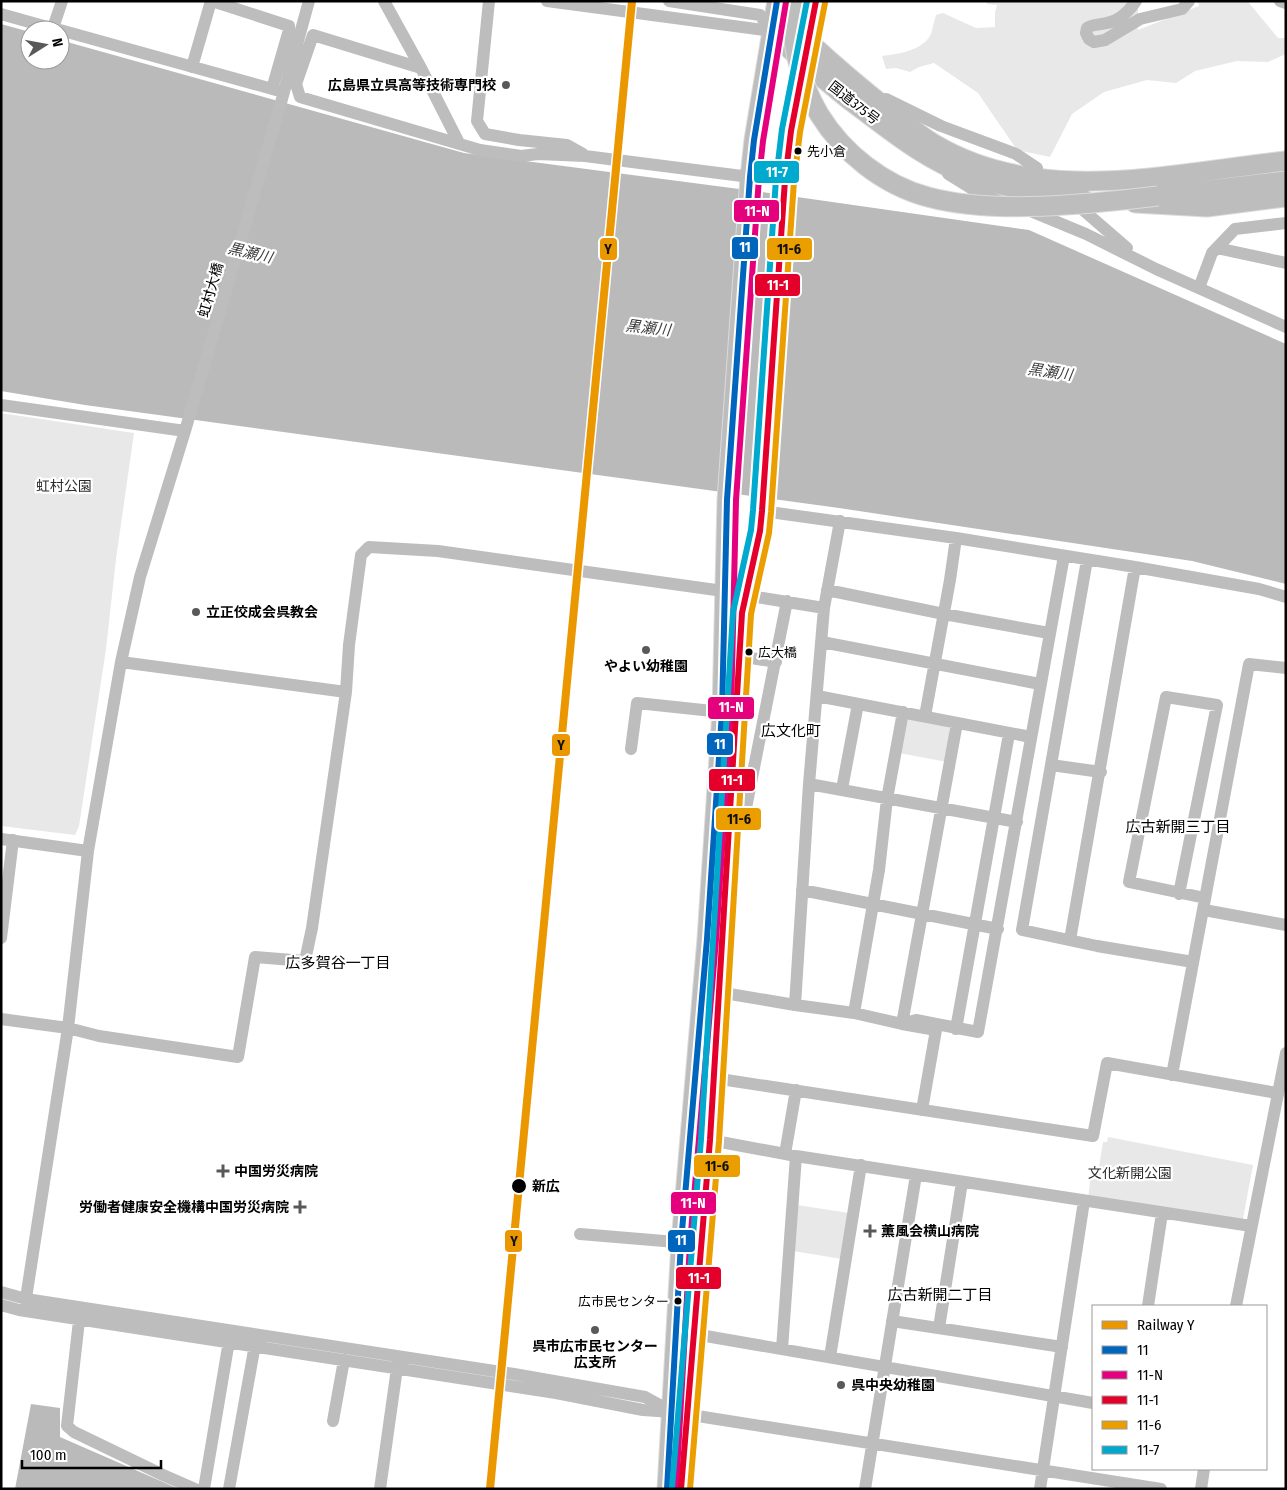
<svg xmlns="http://www.w3.org/2000/svg" width="1287" height="1490" font-family="'Fira Sans Condensed','Noto Sans JP',sans-serif">
  <style>
    .green { fill: #e8e8e8 }
    .water { fill: #bababa }
    .lines { fill: none; stroke-linecap: round; stroke-linejoin: round }
    .highway-casing { stroke: #dbdbdb; stroke-width: 21 }
    .minor { stroke: #bdbdbd; stroke-width: 12 }
    .highway { stroke: #bdbdbd; stroke-width: 19 }
    .highway-bridge-casing { stroke: #dbdbdb; stroke-width: 21; stroke-linecap: butt }
    .highway-bridge { stroke: #bdbdbd; stroke-width: 19 }
    .bus-1-casing { stroke: #fff; stroke-width: 10 }
    .bus-2-casing { stroke: #fff; stroke-width: 10 }
    .bus-3-casing { stroke: #fff; stroke-width: 10 }
    .bus-4-casing { stroke: #fff; stroke-width: 10 }
    .bus-5-casing { stroke: #fff; stroke-width: 10 }
    .bus-1 { stroke: #0065bd; stroke-width: 6 }
    .bus-2 { stroke: #e5007d; stroke-width: 6 }
    .bus-3 { stroke: #e4002b; stroke-width: 6 }
    .bus-4 { stroke: #eb9e00; stroke-width: 6 }
    .bus-5 { stroke: #00a9ce; stroke-width: 6 }
    .rail-1-casing { stroke: #fff; stroke-width: 11 }
    .rail-1 { stroke: #eb9800; stroke-width: 8 }
    .poi-dot { fill: #595959; stroke: #fff; stroke-width: 2 }
    .bus-dot { fill: #000; stroke: #fff; stroke-width: 2 }
    .labels { text-anchor: middle; dominant-baseline: central; stroke-width: 4.5; stroke-linejoin: round; paint-order: stroke }
    .bus-label { font-size: 13px; fill: #000; stroke: #fff; text-anchor: start }
    .poi-label { font-size: 14px; font-weight: bold; fill: #000; stroke: #fff; text-anchor: start }
    .street-label { font-size: 14px; fill: #000; stroke: #fff }
    .park-label { font-size: 14px; fill: #2c2c2c; stroke: #fff }
    .stop-label { font-size: 14px; font-weight: bold; fill: #000; stroke: #fff; text-anchor: start }
    .water-label { font-size: 15px; font-style: italic; fill: #3d3d3d; stroke: #fff }
    .neighbourhood-label { font-size: 15px; fill: #000; stroke: #fff }
    .line-badge { stroke: #fff; stroke-width: 2 }
    .badge-label { font-size: 14px; text-anchor: middle; font-weight: bold; fill: #fff }
    .pale-badge-label { font-size: 14px; text-anchor: middle; font-weight: bold; fill: #111 }
  </style>
  <rect width="100%" height="100%" fill="#fff"/>
  <!-- green -->
  <path class="green" d="M986,1h152v29l61,-24 -1,-5h51v2l29,35h8v16l-18,8 -31,-1 -42,10 -19,12 -29,-3 -43,12 -32,22 -22,43 -33,-7 -39,-57 -44,-30 -15,4 -9,5 -14,-4 -10,1 -4,-13c15,-2 41,-5 49,-22 2,-6 3,-13 5,-19l7,-2 33,15 19,-1v-14l2,-8 -10,-1z
    M1,413l133,20 -18,126 -10,90 -27,177 -4,9 -74,-9z
    M908,717l42,8 -3,37 -48,-9z
    M1108,1137l145,28 -10,54 -155,-21 4,-32 7,1 4,-25h4z
    M797,1205l52,8 -7,46 -49,-8z"/>
  <!-- water -->
  <path class="water" d="M1,24l29,8v28h30v-20l404,113 305,40 260,37 257,114v240l-94,-23 -353,-53 -754,-103 -84,-14z
    M31,1404l29,4v29l119,52h-164z"/>
  <g class="lines">
    <!-- highway casing -->
    <g class="highway-casing">
      <path id="highway" d="M771,31c33,33 68,62 105,89 29,22 57,42 91,55 38,13 77,19 116,24
        M799,39l10,3c26,24 53,47 81,69 15,12 29,24 46,34 106,62 235,28 350,16
        M1158,196l128,-15
        M1135,203l72,4 79,-10
        M667,1489l14,-246 26,-304 15,-227 5,-212 23,-323 4,-37 23,-139
        M681,1489l29,-349 32,-527 18,-82 2,-20 23,-331 6,-49 25,-130"/>
    </g>
    <!-- minor -->
    <path class="minor" d="M212,1l77,25v4l-17,59
      M384,1l37,67 38,75
      M489,1l-12,120 8,13 34,6 48,5 16,9
      M547,1l224,30
      M669,1l91,14 11,16
      M1136,1c-7,10 -17,20 -29,22 -8,2 -14,1 -20,5l-1,5 3,6 5,3 11,-2 35,-21 42,-10 7,-8
      M1280,1l6,2
      M1,14l57,16
      M53,28l9,-27
      M60,30l216,60
      M192,67l19,-66
      M421,68l-108,-33 -17,49 4,13 180,53 41,6 17,-2 47,2 165,21
      M886,99l55,27 75,28 21,14
      M948,174l29,18 24,10
      M1082,209l45,39
      M1028,210l58,24 70,35 130,58
      M1217,248l69,15
      M1199,288l13,-35 23,-24 51,-6
      M1,405l184,26 -45,146 -19,85 -33,189 -20,177 -44,283
      M185,431l97,-332 27,-98
      M762,511l194,27 179,29 124,22 27,8
      M1087,560l-65,370 75,16 96,16
      M827,590l117,24 105,19
      M822,642l218,42
      M739,656l37,6
      M121,662l225,30
      M817,696l214,41
      M925,716l25,-136 6,-42
      M631,749l6,-46 85,9
      M1051,765l50,7
      M809,784l208,38
      M842,789l16,-85
      M729,828l11,-4 5,-11 42,-212
      M1,839l87,12
      M802,890l196,39
      M1179,894l38,-189 -51,-8 -37,185 76,16
      M1204,910l82,15
      M1,938l12,-98
      M1070,940l65,-373
      M718,992l77,13 59,8 48,11 34,6 -14,80
      M795,1005l14,-221 15,-176 16,-87
      M854,1013l25,-143 8,-71 16,-87
      M1,1019l67,9 31,8 139,21 17,-100 50,4 7,-33 34,-236 3,-47 12,-90 8,-8 69,4 278,39 9,4 19,1 80,13
      M902,1024l14,-4 62,12 86,-476
      M902,1024l55,-301
      M956,1029l53,-295
      M1172,1075l77,-411 37,4
      M707,1077l386,59 14,-73 170,30
      M710,1140l86,16 455,70
      M785,1154l11,-64
      M580,1234l120,10
      M1,1292l25,7 488,75 131,23 22,12
      M1,1305l18,5 537,83 87,17 29,2 489,77
      M1148,1306l14,-93
      M1236,1306l50,-253
      M80,1312l-13,114 7,6 89,43 32,14
      M892,1321l170,26
      M939,1328l23,-146
      M694,1334l399,69
      M782,1349l14,-193
      M830,1357l31,-192
      M333,1421l11,-61
      M204,1489l26,-154
      M229,1489l27,-150
      M380,1489l18,-128
      M865,1489l51,-314
      M1040,1489l44,-288
      M1201,1489l3,-20"/>
    <!-- highway -->
    <use href="#highway" class="highway"/>
    <!-- highway-bridge casing -->
    <g class="highway-bridge-casing">
      <path id="highway-bridge" d="M793,1c-3,40 6,78 26,113 24,39 64,71 109,83 66,18 162,7 230,-1"/>
    </g>
    <!-- highway-bridge -->
    <use href="#highway-bridge" class="highway-bridge"/>
    <!-- bus-1 casing -->
    <g class="bus-1-casing">
      <path id="bus-1" d="M667,1489l14,-246 26,-304 15,-227 5,-212 23,-323 4,-37 23,-139"/>
    </g>
    <!-- bus-2 casing -->
    <g class="bus-2-casing">
      <path id="bus-2" d="M676,1489l14,-245 26,-304 15,-227 5,-213 23,-322 4,-37 23,-139"/>
    </g>
    <!-- bus-3 casing -->
    <g class="bus-3-casing">
      <path id="bus-3" d="M681,1489l29,-349 32,-527 18,-82 2,-20 23,-331 6,-49 25,-130"/>
    </g>
    <!-- bus-4 casing -->
    <g class="bus-4-casing">
      <path id="bus-4" d="M690,1489l29,-348 32,-527 18,-81 2,-21 23,-331 6,-49 25,-129"/>
    </g>
    <!-- bus-5 casing -->
    <g class="bus-5-casing">
      <path id="bus-5" d="M672,1488l29,-349 32,-527 18,-82 2,-20 23,-331 6,-50 25,-128"/>
    </g>
    <!-- bus-1 -->
    <use href="#bus-1" class="bus-1"/>
    <!-- bus-2 -->
    <use href="#bus-2" class="bus-2"/>
    <!-- bus-3 -->
    <use href="#bus-3" class="bus-3"/>
    <!-- bus-4 -->
    <use href="#bus-4" class="bus-4"/>
    <!-- bus-5 -->
    <use href="#bus-5" class="bus-5"/>
    <!-- rail-1 casing -->
    <g class="rail-1-casing">
      <path id="rail-1" d="M490,1489l142,-1488"/>
    </g>
    <!-- rail-1 -->
    <use href="#rail-1" class="rail-1"/>
  </g>
  <!-- markers -->
  <g class="poi-dot">
    <circle cx="506" cy="85" r="5"/>
    <circle cx="196" cy="612" r="5"/>
    <circle cx="646" cy="650" r="5"/>
    <path d="M220.5 1163.5h5v5h5v5h-5v5h-5v-5h-5v-5h5z"/>
    <path d="M297.5 1199.5h5v5h5v5h-5v5h-5v-5h-5v-5h5z"/>
    <path d="M867.5 1223.5h5v5h5v5h-5v5h-5v-5h-5v-5h5z"/>
    <circle cx="595" cy="1330" r="5"/>
    <circle cx="841" cy="1385" r="5"/>
  </g>
  <g class="bus-dot">
    <circle cx="798" cy="151" r="4.5"/>
    <circle cx="749" cy="652" r="4.5"/>
    <circle cx="519" cy="1186" r="8"/>
    <circle cx="678" cy="1301" r="4.5"/>
  </g>
  <g class="labels">
    <!-- bus labels -->
    <g class="bus-label">
      <text x="807" y="151">先小倉</text>
      <text x="758" y="652">広大橋</text>
      <text x="669" y="1301" text-anchor="end">広市民センター</text>
    </g>
    <!-- poi labels -->
    <g class="poi-label">
      <text x="496" y="85" text-anchor="end">広島県立呉高等技術専門校</text>
      <text x="206" y="612">立正佼成会呉教会</text>
      <text x="646" y="666" text-anchor="middle">やよい幼稚園</text>
      <text x="234" y="1171">中国労災病院</text>
      <text x="289" y="1207" text-anchor="end">労働者健康安全機構中国労災病院</text>
      <text x="881" y="1231">薫風会横山病院</text>
      <text x="595" y="1346" text-anchor="middle">呉市広市民センター<tspan x="595" dy="16">広支所</tspan></text>
      <text x="851" y="1385">呉中央幼稚園</text>
    </g>
    <!-- street labels -->
    <g class="street-label">
      <text transform="translate(854 103) rotate(38)">国道375号</text>
      <text transform="translate(211 290) rotate(-74)">虹村大橋</text>
    </g>
    <!-- park labels -->
    <g class="park-label">
      <text x="64" y="486">虹村公園</text>
      <text x="1130" y="1173">文化新開公園</text>
    </g>
    <!-- stop labels -->
    <g class="stop-label">
      <text x="532" y="1186">新広</text>
    </g>
    <!-- water labels -->
    <g class="water-label">
      <text transform="translate(250 253) rotate(13)">黒瀬川</text>
      <text transform="translate(648 328) rotate(6)">黒瀬川</text>
      <text transform="translate(1050 372) rotate(8)">黒瀬川</text>
    </g>
    <!-- neighbourhood labels -->
    <g class="neighbourhood-label">
      <text x="791" y="731">広文化町</text>
      <text x="1178" y="827">広古新開三丁目</text>
      <text x="338" y="963">広多賀谷一丁目</text>
      <text x="940" y="1295">広古新開二丁目</text>
    </g>
  </g>
  <g class="line-badge">
    <rect x="753" y="160" width="47" height="24" rx="5" fill="#00a9ce"/>
    <rect x="733" y="199" width="47" height="24" rx="5" fill="#e5007d"/>
    <rect x="731" y="236" width="28" height="24" rx="5" fill="#0065bd"/>
    <rect x="599" y="237" width="19" height="24" rx="5" fill="#eb9800"/>
    <rect x="766" y="237" width="47" height="24" rx="5" fill="#eb9e00"/>
    <rect x="754" y="273" width="47" height="24" rx="5" fill="#e4002b"/>
    <rect x="707" y="696" width="48" height="24" rx="5" fill="#e5007d"/>
    <rect x="706" y="732" width="28" height="24" rx="5" fill="#0065bd"/>
    <rect x="551" y="733" width="20" height="24" rx="5" fill="#eb9800"/>
    <rect x="708" y="768" width="48" height="24" rx="5" fill="#e4002b"/>
    <rect x="715" y="807" width="47" height="24" rx="5" fill="#eb9e00"/>
    <rect x="693" y="1154" width="48" height="24" rx="5" fill="#eb9e00"/>
    <rect x="670" y="1191" width="47" height="24" rx="5" fill="#e5007d"/>
    <rect x="667" y="1229" width="29" height="24" rx="5" fill="#0065bd"/>
    <rect x="504" y="1229" width="19" height="24" rx="5" fill="#eb9800"/>
    <rect x="675" y="1266" width="47" height="24" rx="5" fill="#e4002b"/>
  </g>
  <g class="badge-label">
    <text x="777" y="177">11-7</text>
    <text x="757" y="216">11-N</text>
    <text x="745" y="252">11</text>
    <text x="778" y="290">11-1</text>
    <text x="731" y="712">11-N</text>
    <text x="720" y="749">11</text>
    <text x="732" y="785">11-1</text>
    <text x="693" y="1208">11-N</text>
    <text x="681" y="1245">11</text>
    <text x="699" y="1283">11-1</text>
  </g>
  <g class="pale-badge-label">
    <text x="608" y="254">Y</text>
    <text x="789" y="254">11-6</text>
    <text x="561" y="750">Y</text>
    <text x="739" y="824">11-6</text>
    <text x="717" y="1171">11-6</text>
    <text x="514" y="1246">Y</text>
  </g>
  <!-- border -->
  <rect width="1287" height="1490" fill="none" stroke="#000000" stroke-width="5"/>
  <!-- legend -->
  <rect x="1092" y="1305" width="175" height="165" fill="#ffffff" stroke="#999999"/>
  <rect x="1102" y="1321" width="25" height="8" fill="#eb9800" stroke="#999999"/>
  <text x="1137" y="1330" font-size="15" fill="#000000">Railway Y</text>
  <rect x="1102" y="1346" width="25" height="8" fill="#0065bd" stroke="#999999"/>
  <text x="1137" y="1355" font-size="15" fill="#000000">11</text>
  <rect x="1102" y="1371" width="25" height="8" fill="#e5007d" stroke="#999999"/>
  <text x="1137" y="1380" font-size="15" fill="#000000">11-N</text>
  <rect x="1102" y="1396" width="25" height="8" fill="#e4002b" stroke="#999999"/>
  <text x="1137" y="1405" font-size="15" fill="#000000">11-1</text>
  <rect x="1102" y="1421" width="25" height="8" fill="#eb9e00" stroke="#999999"/>
  <text x="1137" y="1430" font-size="15" fill="#000000">11-6</text>
  <rect x="1102" y="1446" width="25" height="8" fill="#00a9ce" stroke="#999999"/>
  <text x="1137" y="1455" font-size="15" fill="#000000">11-7</text>
  <!-- north arrow -->
  <g transform="translate(45 45) rotate(79)"><circle r="24" fill="#ffffff" stroke="#999999"/>
  <path d="M0-4L9 19L0 12L-9 19Z" fill="#595959"/>
  <text y="-8" font-size="14" font-weight="bold" text-anchor="middle" fill="#000000">N</text>
  </g>
  <!-- scale -->
  <path d="M22 1460v8h139v-8" fill="none" stroke="#000000" stroke-width="2.5"/>
  <text x="30" y="1460" font-size="15" fill="#000000" stroke="#ffffff" stroke-width="4" paint-order="stroke">100 m</text>
</svg>
